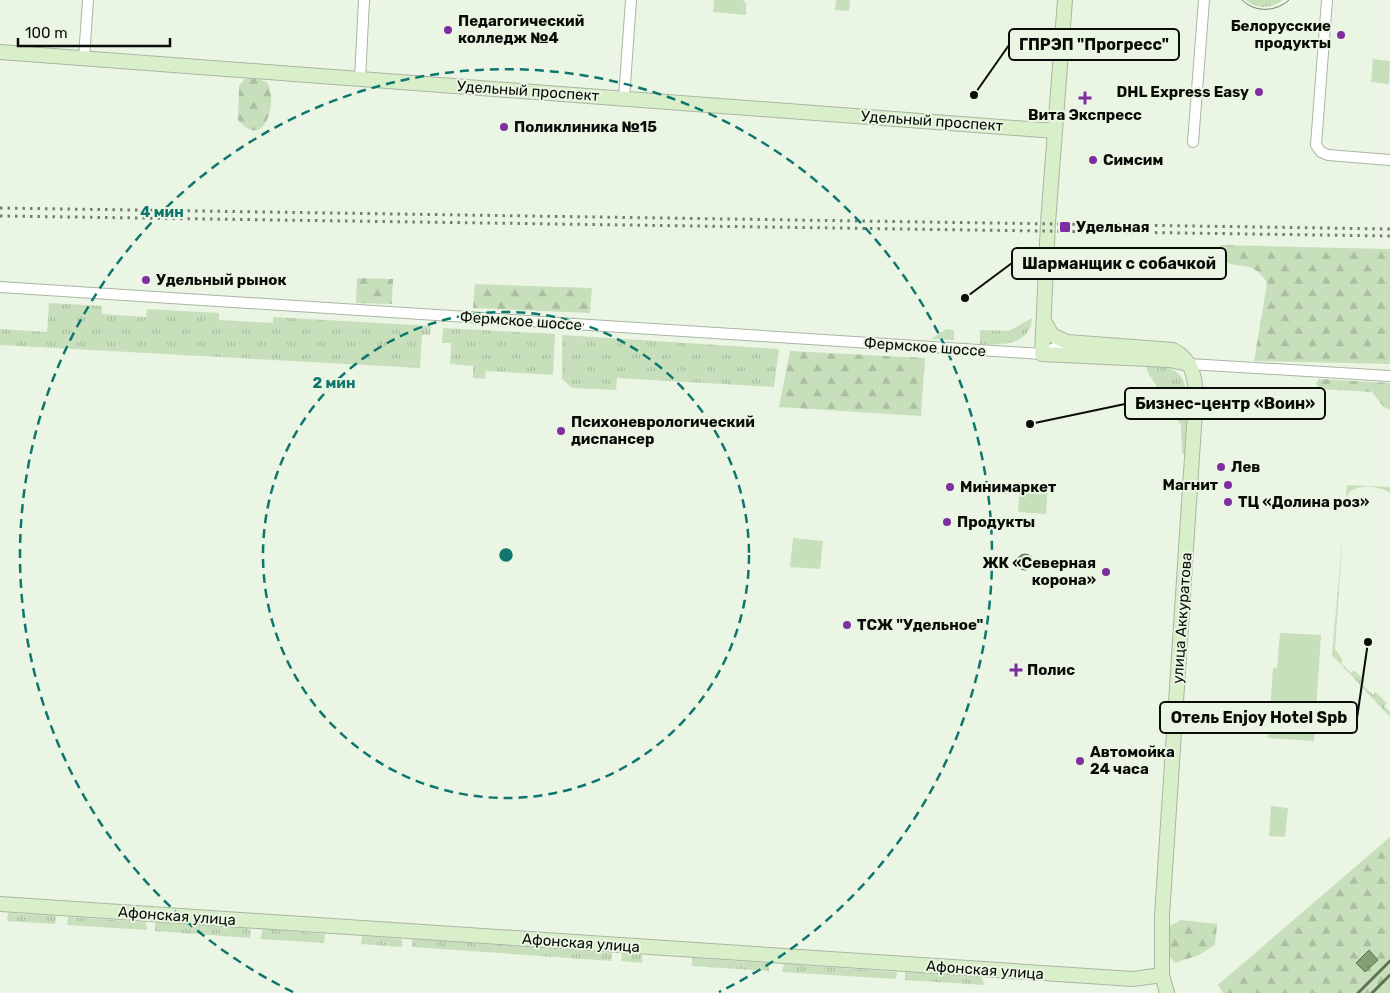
<svg xmlns="http://www.w3.org/2000/svg" width="1390" height="993" font-family="Rubik,sans-serif">
  <style>
    .grass { fill: url(#grass-tufts) }
    .forest { fill: url(#forest-firs) }
    .park { fill: #c8dfbc }
    .water { fill: url(#water-ripples); stroke: #5e7353 }
    .lines { fill: none; stroke-linecap: round; stroke-linejoin: round }
    .stream { stroke: #5e7353; stroke-width: 3 }
    .street-casing { stroke: #aab6a4; stroke-width: 12 }
    .secondary-casing { stroke: #aab6a4; stroke-width: 16 }
    .street { stroke: #fff; stroke-width: 10 }
    .secondary { stroke: #d9efc9; stroke-width: 14 }
    .tram { stroke: #767e72; stroke-width: 1 }
    .rail { stroke: #767e72; stroke-width: 3; stroke-dasharray: 2.5 5; stroke-linecap: butt }
    .ring { fill: none; stroke: #0f766e; stroke-width: 2.5; stroke-dasharray: 9 6 }
    .poi-dot { fill: #7e2e9e; stroke: #eaf6e3; stroke-width: 2 }
    .labels { text-anchor: middle; dominant-baseline: central; stroke-width: 4; stroke-linejoin: round; paint-order: stroke }
    .poi-label { font-size: 15px; font-weight: bold; fill: #090d07; stroke: #eaf6e3; text-anchor: start }
    .street-label { font-size: 15px; fill: #090d07; stroke: #eaf6e3 }
    .centre { fill: #0f766e; stroke: #eaf6e3; stroke-width: 2.5 }
    .ring-label { font-size: 15px; text-anchor: middle; font-weight: bold; fill: #0f766e; stroke: #eaf6e3; stroke-width: 4; stroke-linejoin: round; paint-order: stroke }
    .leader { fill: none; stroke: #090d07; stroke-width: 2 }
    .callout-dot { fill: #090d07; stroke: #eaf6e3; stroke-width: 2 }
    .callout { fill: #eaf6e3; stroke: #090d07; stroke-width: 2 }
    .callout-label { font-size: 16px; text-anchor: middle; font-weight: bold; fill: #090d07 }
  </style>
  <defs>
    <pattern id="grass-tufts" width="24" height="20" patternUnits="userSpaceOnUse" patternTransform="scale(1.25)"><rect width="24" height="20" fill="#c8dfbc"/><path d="M3 7l-1-3M5 7V3M7 7l1-3M15 17l-1-3M17 17v-4M19 17l1-3" fill="none" stroke="#aabea0"/></pattern>
    <pattern id="forest-firs" width="22" height="20" patternUnits="userSpaceOnUse" patternTransform="scale(1.25)"><rect width="22" height="20" fill="#c8dfbc"/><path d="M5 1l3.5 6h-7zM16 11l3.5 6h-7z" fill="#aabea0"/></pattern>
    <pattern id="water-ripples" width="26" height="14" patternUnits="userSpaceOnUse" patternTransform="scale(1.25)"><rect width="26" height="14" fill="#839f73"/><path d="M2 4q2-2 4 0t4 0M15 11q2-2 4 0t4 0" fill="none" stroke="#69805c"/></pattern>
  </defs>
  <rect width="100%" height="100%" fill="#eaf6e3"/>
  <!-- grass -->
  <path class="grass" d="M1246,0h37c-10,8 -27,10 -37,0z
    M49,303l53,3v8l44,3 1,-8 72,4v7l54,3v-6l158,9 -1,9h-8l-2,33 -420,-23v-16l47,3z
    M1032,318c-2,28 -31,27 -52,26v-14l29,1z
    M443,328l112,6 -2,41 -67,-4 -1,8 -12,-1v-12l-23,-2 1,-21h-9z
    M946,329l8,1v10l-23,-1z
    M562,335l217,14 -5,38 -157,-9 -1,12 -44,-2 -10,-9z
    M1146,364c11,2 24,2 33,10 14,14 7,62 6,80h-3l-1,-29 -34,-54z
    M1347,485l43,2v6c-12,-8 -39,-10 -44,5z
    M1343,531l-8,118 8,11 -2,3 10,10 3,-3 11,11 -3,3 11,11 3,-3 11,11 -3,3 6,6v5l-58,-62z
    M8,913l48,3 -1,8 -48,-3z
    M68,917l78,5 1,8 -80,-5z
    M155,922l93,6 3,4 -1,6 -95,-7z
    M263,929l62,5 -1,9 -64,-4z
    M362,936l40,3v8l-41,-3z
    M412,939l200,14v8l-200,-14z
    M622,953l20,2v8l-21,-2z
    M692,958l76,5 1,8 -77,-5z
    M784,964l113,8 -1,7 -114,-7z
    M905,972l76,5 4,8 -80,-5z"/>
  <!-- forest -->
  <path class="forest" d="M252,78l15,4c12,20 -3,70 -29,38l1,-34 6,-7z
    M1220,245l170,4v115l-136,-3 13,-78c-15,-25 -26,-12 -47,-23z
    M357,278l36,1 -1,25 -36,-1z
    M475,284l117,4 -2,25 -117,-5z
    M790,351l135,7 -4,58 -142,-9z
    M1319,379l71,4v27l-7,-4 -11,-14 -53,-3 -3,-6z
    M1390,837v156h-167l-5,-8z
    M1181,920l36,4 -2,21 -16,10 -24,8 -7,-9v-27z"/>
  <!-- park -->
  <path class="park" d="M714,0h29l3,4v11l-33,-3z
    M836,0h14l-1,11 -14,-1z
    M1373,59l17,2 -1,23 -18,-2z
    M1020,484l28,2 -2,28 -28,-2z
    M793,538l30,3 -3,28 -30,-2z
    M1280,633l41,2 -7,106 -46,-3 5,-70h4z
    M1271,806l17,2 -3,29 -16,-1z"/>
  <!-- water -->
  <path class="water" d="M1017 562a8 8 0 1 1 16 0a8 8 0 1 1-16 0Z
    M1369,950l9,10 -13,12 -9,-9z"/>
  <g class="lines">
    <!-- stream -->
    <path class="stream" d="M1358,993l32,-32
      M1372,993l18,-18"/>
    <!-- street casing -->
    <g class="street-casing">
      <path id="street" d="M1327,0l-11,145 5,7 7,3 62,5
        M84,58l4,-58
        M360,79l4,-79
        M624,98l7,-98
        M1193,142l11,-142
        M0,287l1042,67 25,-12
        M1189,364l201,12"/>
    </g>
    <!-- secondary casing -->
    <g class="secondary-casing">
      <path id="secondary" d="M1065,0l-17,223 -6,131 127,6 20,4
        M0,52l1055,79
        M1044,321l8,14 15,7 106,8c19,10 22,26 23,46l-34,520v59l5,18
        M0,904l1133,75 29,-4"/>
    </g>
    <!-- street -->
    <use href="#street" class="street"/>
    <!-- secondary -->
    <use href="#secondary" class="secondary"/>
    <!-- tram -->
    <path class="tram" d="M1242,0c13,13 34,12 47,0"/>
    <!-- rail -->
    <path class="rail" d="M0,208l1390,21
      M0,216l1390,20"/>
  </g>
  <!-- distance rings -->
  <g class="ring">
    <circle cx="506" cy="555" r="243"/>
    <path d="M293 992A486 486 0 1 1 719 992"/>
  </g>
  <!-- markers -->
  <g class="poi-dot">
    <circle cx="448" cy="30" r="5"/>
    <circle cx="1341" cy="35" r="5"/>
    <circle cx="1259" cy="92" r="5"/>
    <path d="M1082.5 90.5h5v5h5v5h-5v5h-5v-5h-5v-5h5z"/>
    <circle cx="504" cy="127" r="5"/>
    <circle cx="1093" cy="160" r="5"/>
    <rect x="1059" y="221" width="12" height="12" rx="2.5"/>
    <circle cx="146" cy="280" r="5"/>
    <circle cx="561" cy="431" r="5"/>
    <circle cx="1221" cy="467" r="5"/>
    <circle cx="1228" cy="485" r="5"/>
    <circle cx="950" cy="487" r="5"/>
    <circle cx="1228" cy="502" r="5"/>
    <circle cx="947" cy="522" r="5"/>
    <circle cx="1106" cy="572" r="5"/>
    <circle cx="847" cy="625" r="5"/>
    <path d="M1013.5 662.5h5v5h5v5h-5v5h-5v-5h-5v-5h5z"/>
    <circle cx="1080" cy="761" r="5"/>
  </g>
  <g class="labels">
    <!-- poi labels -->
    <g class="poi-label">
      <text x="458" y="21">Педагогический<tspan x="458" dy="17">колледж №4</tspan></text>
      <text x="1331" y="26" text-anchor="end">Белорусские<tspan x="1331" dy="17">продукты</tspan></text>
      <text x="1249" y="92" text-anchor="end">DHL Express Easy</text>
      <text x="1085" y="115" text-anchor="middle">Вита Экспресс</text>
      <text x="514" y="127">Поликлиника №15</text>
      <text x="1103" y="160">Симсим</text>
      <text x="1076" y="227">Удельная</text>
      <text x="156" y="280">Удельный рынок</text>
      <text x="571" y="422">Психоневрологический<tspan x="571" dy="17">диспансер</tspan></text>
      <text x="1231" y="467">Лев</text>
      <text x="1218" y="485" text-anchor="end">Магнит</text>
      <text x="960" y="487">Минимаркет</text>
      <text x="1238" y="502">ТЦ «Долина роз»</text>
      <text x="957" y="522">Продукты</text>
      <text x="1096" y="563" text-anchor="end">ЖК «Северная<tspan x="1096" dy="17">корона»</tspan></text>
      <text x="857" y="625">ТСЖ "Удельное"</text>
      <text x="1027" y="670">Полис</text>
      <text x="1090" y="752">Автомойка<tspan x="1090" dy="17">24 часа</tspan></text>
    </g>
    <!-- street labels -->
    <g class="street-label">
      <text transform="translate(528 91) rotate(4)">Удельный проспект</text>
      <text transform="translate(932 121) rotate(4)">Удельный проспект</text>
      <text transform="translate(521 321) rotate(4)">Фермское шоссе</text>
      <text transform="translate(925 347) rotate(4)">Фермское шоссе</text>
      <text transform="translate(1182 618) rotate(-86)">улица Аккуратова</text>
      <text transform="translate(177 916) rotate(4)">Афонская улица</text>
      <text transform="translate(581 943) rotate(4)">Афонская улица</text>
      <text transform="translate(985 970) rotate(4)">Афонская улица</text>
    </g>
  </g>
  <circle cx="506" cy="555" r="8" class="centre"/>
  <g class="ring-label">
    <text x="162" y="217">4 мин</text>
    <text x="334" y="388">2 мин</text>
  </g>
  <!-- callouts -->
  <path class="leader" d="M974 95L1009 45M965 298L1012 263M1030 424L1125 404M1368 642L1357 718"/>
  <g class="callout-dot">
    <circle cx="974" cy="95" r="5"/>
    <circle cx="965" cy="298" r="5"/>
    <circle cx="1030" cy="424" r="5"/>
    <circle cx="1368" cy="642" r="5"/>
  </g>
  <g class="callout">
    <rect x="1009" y="29" width="170" height="31" rx="5"/>
    <rect x="1012" y="248" width="214" height="31" rx="5"/>
    <rect x="1125" y="388" width="200" height="31" rx="5"/>
    <rect x="1160" y="702" width="197" height="31" rx="5"/>
  </g>
  <g class="callout-label">
    <text x="1094" y="50">ГПРЭП "Прогресс"</text>
    <text x="1119" y="269">Шарманщик с собачкой</text>
    <text x="1225" y="409">Бизнес-центр «Воин»</text>
    <text x="1259" y="723">Отель Enjoy Hotel Spb</text>
  </g>
  <!-- scale -->
  <path d="M18 38v8h152v-8" fill="none" stroke="#090d07" stroke-width="2.5"/>
  <text x="25" y="38" font-size="15" fill="#090d07" stroke="#eaf6e3" stroke-width="4" paint-order="stroke">100 m</text>
</svg>
